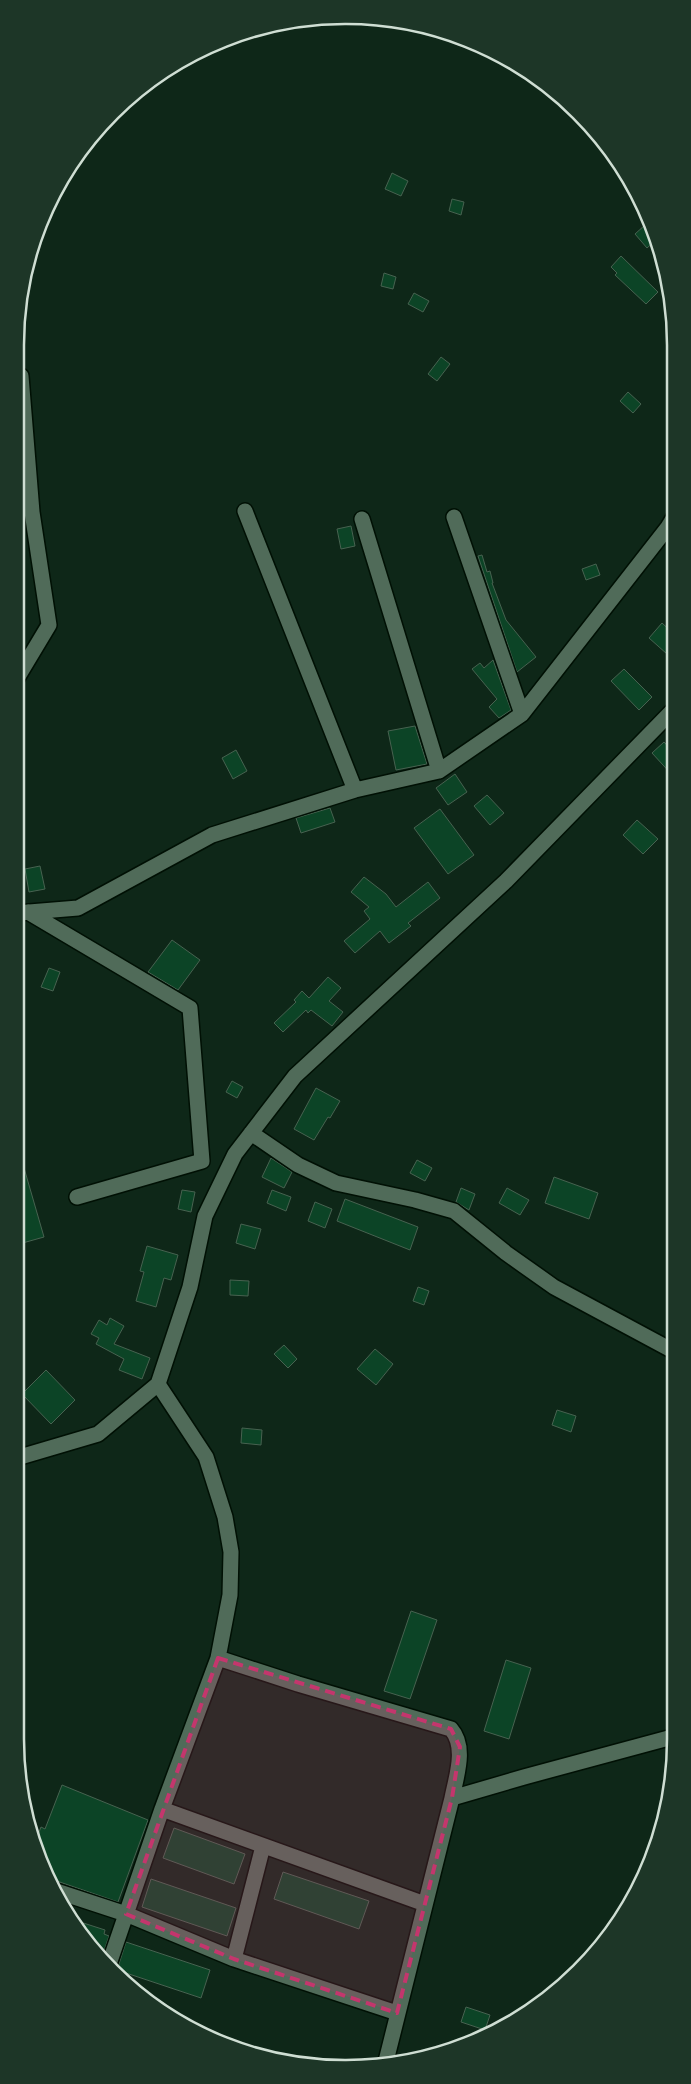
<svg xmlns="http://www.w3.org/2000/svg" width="691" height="2084" font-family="'Varela Round',sans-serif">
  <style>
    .building { fill: #0c4426; stroke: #476250 }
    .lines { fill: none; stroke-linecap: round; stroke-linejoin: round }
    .street-casing { stroke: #001004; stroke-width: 18 }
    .street { stroke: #506b59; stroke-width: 15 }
    .marked { fill: #c4366d; fill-opacity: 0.2; stroke: #c4366d; stroke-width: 4; stroke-dasharray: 10 6; stroke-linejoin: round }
    .rim { fill: none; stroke: #cfded3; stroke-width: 2.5 }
  </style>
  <rect width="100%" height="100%" fill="#0e2718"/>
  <!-- building -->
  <path class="building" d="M392,173l16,8 -7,15 -16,-7z
    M452,199l12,3 -3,13 -12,-4z
    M645,225l11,15 -9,8 -12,-14z
    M621,256l37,36 -12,12 -31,-29 2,-2 -6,-6z
    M384,273l12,4 -3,12 -12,-3z
    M414,293l15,8 -6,11 -15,-8z
    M441,357l9,7 -13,17 -9,-7z
    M628,392l13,12 -8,9 -13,-12z
    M351,526l4,20 -14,3 -4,-20z
    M482,555l5,17 3,-1 3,12h-1l14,37 30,37 -19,15 -39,-116z
    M596,564l4,11 -14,5 -4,-11z
    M662,623l12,11v13l-7,7 -18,-16z
    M493,660l18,50 -12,8 -10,-11 8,-8 -25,-30 8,-6 4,5z
    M624,669l28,28 -13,13 -28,-29z
    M415,726l12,38 -31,6 -8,-39z
    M664,742l10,11v24l-22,-24z
    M236,750l11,21 -14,8 -11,-21z
    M455,774l12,18 -19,13 -12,-17z
    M487,795l17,18 -14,12 -16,-19z
    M330,808l5,14 -34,11 -5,-15z
    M440,809l34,46 -26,19 -34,-46z
    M637,820l21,19 -15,15 -20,-19z
    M40,866l5,23 -16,3 -4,-23z
    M364,877l22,17 10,13 32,-25 12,16 -32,25 3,3 -22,17 -9,-12 -25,22 -11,-12 26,-22 -6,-8 5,-4 -18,-15z
    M172,940l28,20 -22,30 -30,-18z
    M49,968l11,4 -7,19 -12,-4z
    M328,977l13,11 -12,13 14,11 -11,14 -21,-16 -3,3 -2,-3 -23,22 -9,-9 22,-21 -2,-2 8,-9 7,7z
    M232,1081l11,6 -6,11 -11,-6z
    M316,1088l24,13 -10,17 -2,-1 -14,23 -20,-11z
    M271,1158l21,14 -8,16 -22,-11z
    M417,1160l15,8 -7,13 -15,-8z
    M22,1161l22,76 -25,7v-82z
    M554,1177l44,16 -9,26 -44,-16z
    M461,1188l14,6 -6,16 -13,-8z
    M507,1188l22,12 -9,15 -21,-12z
    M182,1190l13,2 -4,20 -13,-3z
    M272,1190l19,7 -5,14 -19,-8z
    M345,1199l73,28 -8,23 -73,-29z
    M315,1202l17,7 -7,19 -17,-7z
    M241,1224l20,5 -6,20 -19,-6z
    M147,1246l31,9 -7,25 -7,-2 -8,29 -20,-6 8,-29 -4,-1z
    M230,1280l19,1 -1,15 -18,-1z
    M418,1287l11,4 -5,14 -11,-4z
    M110,1318l14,8 -10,18 36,14 -8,21 -23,-9 5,-11 -28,-15 3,-6 -8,-4 8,-14 8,5z
    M284,1345l13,14 -9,9 -14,-14z
    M375,1349l18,15 -17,21 -19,-16z
    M46,1370l29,30 -24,24 -29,-30z
    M557,1410l19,6 -5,16 -19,-7z
    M242,1428l20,2 -1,15 -20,-2z
    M411,1611l26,9 -27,79 -26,-8z
    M506,1660l25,8 -22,71 -25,-8z
    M62,1785l86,35 -30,82 -70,-24 -8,-13 -6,-20 7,-18 4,2z
    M174,1828l71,26 -11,30 -71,-26z
    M283,1872l86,29 -10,28 -85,-30z
    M151,1879l85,29 -9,28 -85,-29z
    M74,1920l31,10 -1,4 5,2 -8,24z
    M126,1942l84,28 -9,28 -84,-28z
    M466,2007l24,8 -5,15 -24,-8z"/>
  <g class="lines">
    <!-- street casing -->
    <g class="street-casing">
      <path id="street" d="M15,374l6,2 11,136 17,113 -33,55
        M245,511l110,279
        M454,517l68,197
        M362,519l77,252
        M28,912l162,96 12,153 -125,36
        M17,913l61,-5 134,-73 143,-45 84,-19 83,-57 146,-187 6,-10
        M251,1133l47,32 38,18 79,17 39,11 52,42 48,34 121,65
        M158,1384l48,73 19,60 6,35 -1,43 -12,63 80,26 153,45c16,18 5,48 1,69
        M20,1457l78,-23 60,-50 32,-97 15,-71 30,-62 60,-78 211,-195 168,-172
        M162,1809l263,95
        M56,1891l70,23 108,45 163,54
        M234,1959l29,-113
        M108,1967l54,-158 56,-151
        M385,2065l67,-267 72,-21 152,-41"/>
    </g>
    <!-- street -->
    <use href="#street" class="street"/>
  </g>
  <!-- marked area -->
  <path class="marked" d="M218,1658l233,71 9,18 -8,51 -55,215 -163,-54 -108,-45z"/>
  <!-- crop -->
  <path d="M0 0H691V2084H0ZM345 24H346A321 321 0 0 1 667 345V1739A321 321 0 0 1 346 2060H345A321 321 0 0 1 24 1739V345A321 321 0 0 1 345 24Z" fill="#1d3627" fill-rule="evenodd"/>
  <path class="rim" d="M345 24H346A321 321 0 0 1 667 345V1739A321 321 0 0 1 346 2060H345A321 321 0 0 1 24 1739V345A321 321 0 0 1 345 24Z"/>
</svg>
